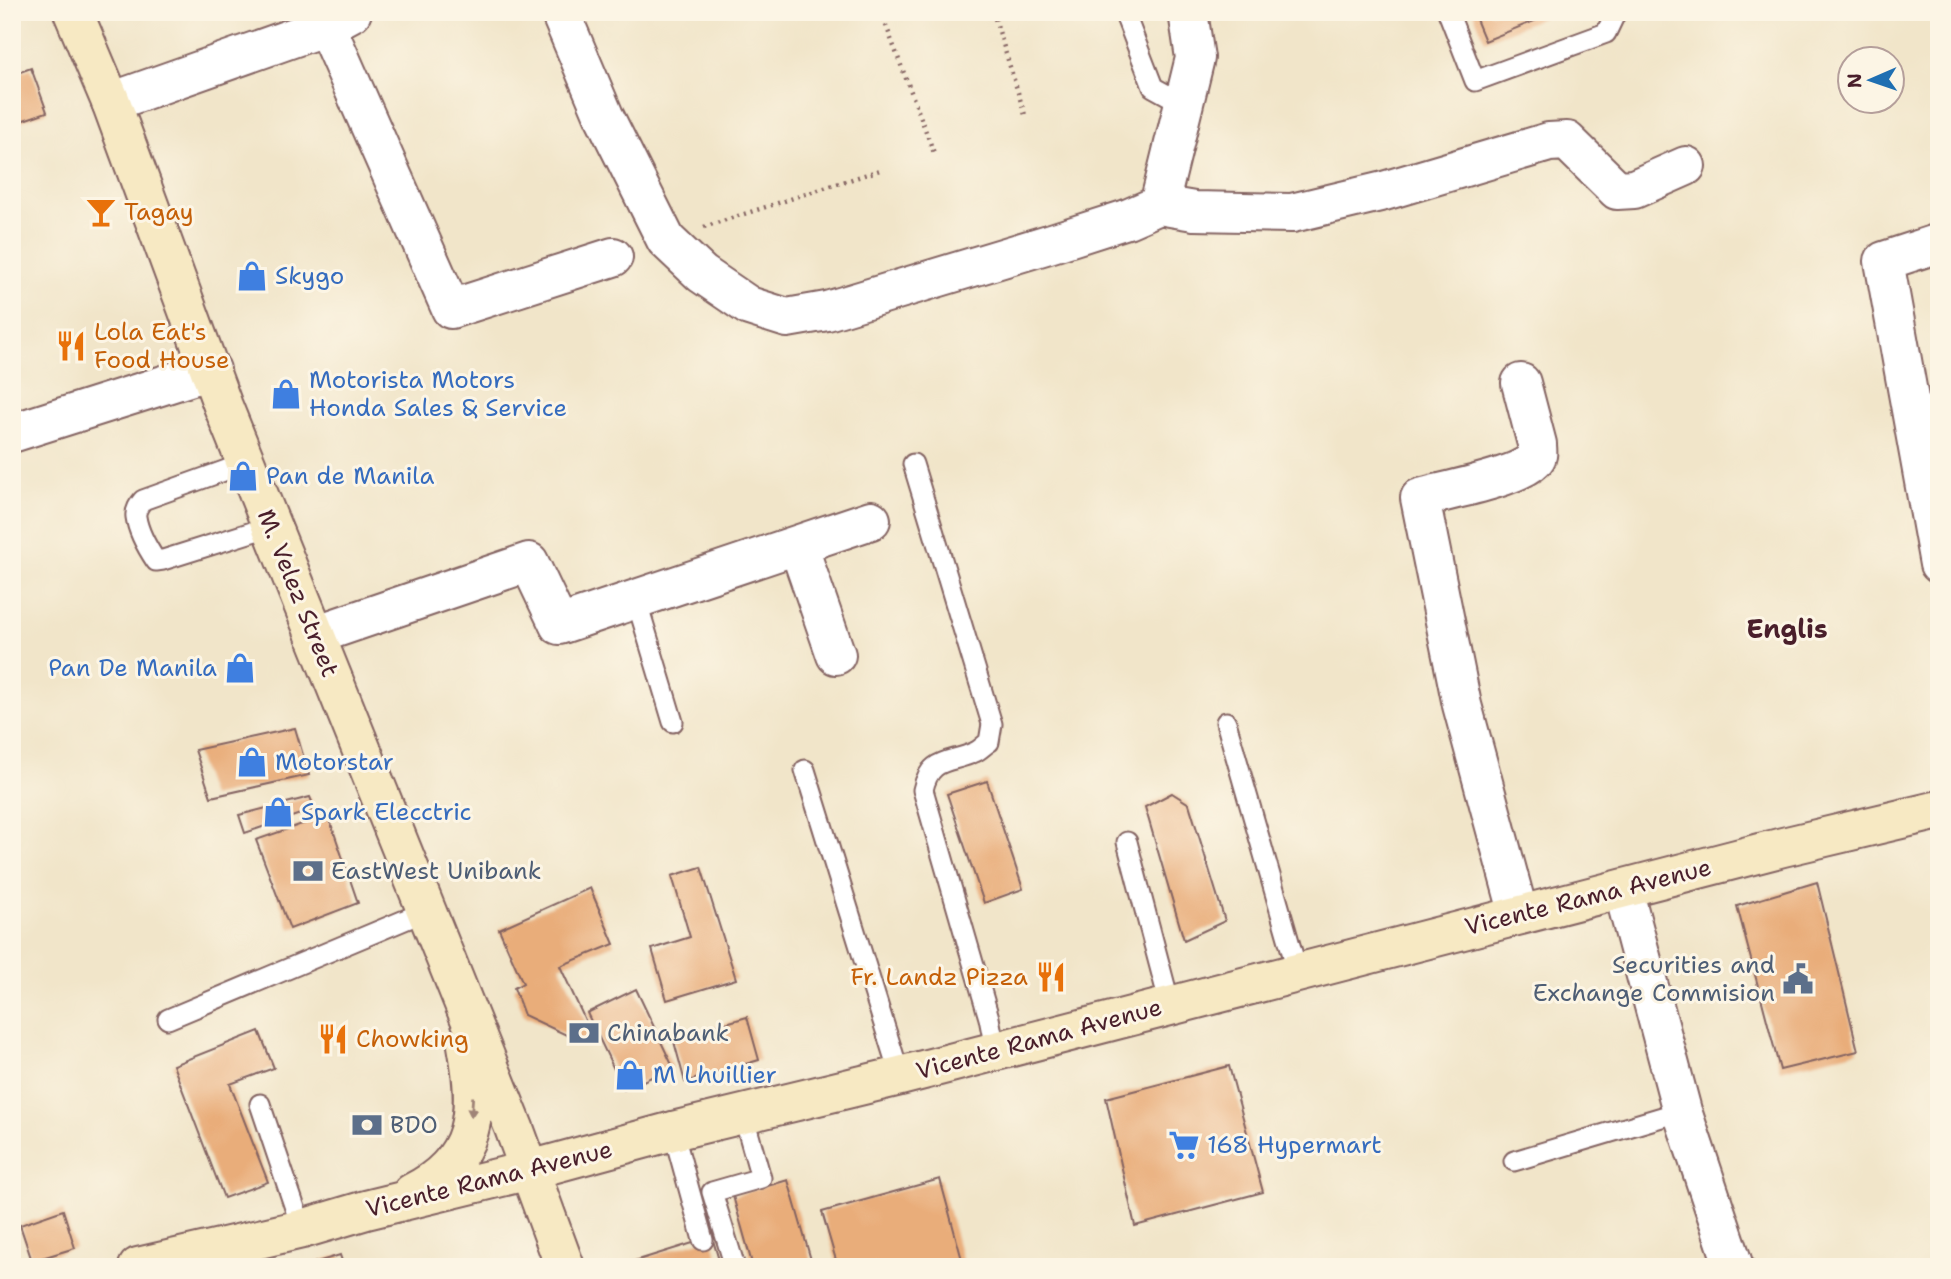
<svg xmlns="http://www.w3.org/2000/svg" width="1951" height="1279" font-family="'Shantell Sans',sans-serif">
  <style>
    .building { fill: #e9ad7a }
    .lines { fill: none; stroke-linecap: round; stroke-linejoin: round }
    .lane-casing { stroke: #846462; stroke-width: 23 }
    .street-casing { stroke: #846462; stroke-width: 42 }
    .secondary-casing { stroke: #846462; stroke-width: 42 }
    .path { stroke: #846462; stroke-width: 4.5; stroke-dasharray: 2 5; stroke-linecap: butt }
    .lane { stroke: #fff; stroke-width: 19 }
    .street { stroke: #fff; stroke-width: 38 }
    .secondary { stroke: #f7e9c3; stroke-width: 38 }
    .oneway { fill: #a08477 }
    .labels { text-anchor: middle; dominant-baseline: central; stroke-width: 6; stroke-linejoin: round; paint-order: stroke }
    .food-label { font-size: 24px; fill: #c56008; stroke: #fcf5e5; text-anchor: start }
    .shop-label { font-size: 24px; fill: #366cbe; stroke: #fcf5e5; text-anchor: start }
    .street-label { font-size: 24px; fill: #4a1f2b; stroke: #fcf5e5 }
    .service-label { font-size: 24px; fill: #4e5e75; stroke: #fcf5e5; text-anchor: start }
    .neighbourhood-label { font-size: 26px; font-weight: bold; fill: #4a1f2b; stroke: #fcf5e5 }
  </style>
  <rect width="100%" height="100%" fill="#fcf5e5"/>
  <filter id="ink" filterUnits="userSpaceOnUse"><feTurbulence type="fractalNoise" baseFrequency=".0143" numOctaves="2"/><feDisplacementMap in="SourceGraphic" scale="14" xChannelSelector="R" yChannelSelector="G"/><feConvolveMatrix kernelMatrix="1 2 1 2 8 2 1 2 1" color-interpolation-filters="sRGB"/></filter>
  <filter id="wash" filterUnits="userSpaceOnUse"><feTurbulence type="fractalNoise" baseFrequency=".00686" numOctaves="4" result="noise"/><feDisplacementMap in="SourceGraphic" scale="28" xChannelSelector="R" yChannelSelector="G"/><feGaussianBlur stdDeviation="1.57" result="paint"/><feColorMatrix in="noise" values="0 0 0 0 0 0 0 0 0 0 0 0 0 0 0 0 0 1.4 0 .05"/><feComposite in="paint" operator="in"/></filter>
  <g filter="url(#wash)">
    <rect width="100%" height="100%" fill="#f1e5c9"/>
    <g id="blocks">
      <!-- building -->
      <path class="building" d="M1473,12h83l-71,29z
        M31,68l16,44 -35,12v-49z
        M295,728l14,47 -98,22 -16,-47z
        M987,781l36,108 -39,14 -37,-109z
        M1172,793l17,11 36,117 -41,19 -39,-133z
        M310,797l5,12 -70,24 -6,-18z
        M328,815l30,88 -68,26 -34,-89z
        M701,867l35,112 -69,21 -15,-51 38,-12 -18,-61z
        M1817,882l41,169 -78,19 -43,-164z
        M590,888l24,56 -54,22 32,69 -13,6 -55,-26 -10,-27 9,-5 -24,-54z
        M636,989l37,78 -49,23 -37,-77z
        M747,1017l12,43 -74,22 -12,-44z
        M259,1031l15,37 -44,16 38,98 -44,16 -51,-133z
        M1229,1066l34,126 -128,34 -29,-128z
        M940,1179l24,88h-126l-16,-55z
        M788,1180l25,87h-60l-20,-71z
        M63,1210l12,38 -43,13 -12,-36z
        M712,1237l9,30h-85l-1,-6z
        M340,1255l4,12h-40v-1z"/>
    </g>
  </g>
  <g filter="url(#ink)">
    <use href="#blocks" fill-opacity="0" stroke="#846462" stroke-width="2"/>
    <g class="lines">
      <!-- lane casing -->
      <g class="lane-casing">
        <path id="lane" d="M1124,12l29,75 29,16
          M1448,12l27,69 131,-48 10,-21
          M246,463l-103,37c-4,5 -8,10 -7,17 2,14 12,32 20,44l7,-1 108,-34
          M913,464l79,260 -3,18c-5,3 -9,8 -14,10 -25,12 -45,4 -52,38l66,228 6,31
          M636,599l37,123
          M1226,722l72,251
          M805,770l95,306
          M1127,842l43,163
          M168,1019l258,-108
          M260,1104l42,125
          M673,1131l30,109
          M1514,1161l168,-50
          M735,1267l-23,-75 49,-14 -18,-64"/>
      </g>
      <!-- street casing -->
      <g class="street-casing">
        <path id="street" d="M560,12l44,104 62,124 36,34 47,32 38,12 40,-7 225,-68 75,-24 32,-14 35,6 98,2 92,-22 165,-49 18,-1 50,49 17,-1 52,-23
          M326,26l125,283 162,-52
          M111,102l215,-76 26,-14
          M1159,205l36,-147 -7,-46
          M1939,243l-55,18 55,303
          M12,433l199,-63
          M798,545l38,110
          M315,635l214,-73 30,63 312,-105
          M1623,889l59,222 52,156
          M1519,915l-57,-210 -42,-207c25,-7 97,-20 114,-38 5,-4 3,-10 3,-16l-16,-61"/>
      </g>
      <!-- secondary casing -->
      <g class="secondary-casing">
        <path id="secondary" d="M73,12l38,90 112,304 291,722 51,139
          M412,1193c66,-33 67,-82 55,-148
          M138,1267l164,-38 64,-19 164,-40 143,-39 227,-55 883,-229 156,-37"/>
      </g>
      <!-- path -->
      <path class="path" d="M881,12l53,141
        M993,12l32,103
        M704,227l179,-58"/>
      <!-- lane -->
      <use href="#lane" class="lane"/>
      <!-- street -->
      <use href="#street" class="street"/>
      <!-- secondary -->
      <use href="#secondary" class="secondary"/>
    </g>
    <!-- one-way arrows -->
    <defs><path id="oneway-solid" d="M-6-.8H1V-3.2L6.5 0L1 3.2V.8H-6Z" transform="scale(1.75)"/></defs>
    <use class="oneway" href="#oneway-solid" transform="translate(472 1107) rotate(94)"/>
  </g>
  <!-- icons -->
  <defs>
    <g id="bar-bare" transform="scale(2.415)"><path d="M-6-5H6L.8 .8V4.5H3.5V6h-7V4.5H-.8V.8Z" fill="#e8710a" stroke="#fcf5e5" stroke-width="2.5" paint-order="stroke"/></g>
    <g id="shop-bare" transform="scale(2.415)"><path d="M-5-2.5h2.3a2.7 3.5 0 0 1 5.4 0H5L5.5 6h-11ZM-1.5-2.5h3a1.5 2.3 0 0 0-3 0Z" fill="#3f7fe0" stroke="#fcf5e5" stroke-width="2.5" paint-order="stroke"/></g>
    <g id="restaurant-bare" transform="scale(2.415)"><path d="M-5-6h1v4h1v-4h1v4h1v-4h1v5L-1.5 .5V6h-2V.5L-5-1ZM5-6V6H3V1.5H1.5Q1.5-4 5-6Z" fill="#e8710a" stroke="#fcf5e5" stroke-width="2.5" paint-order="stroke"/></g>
    <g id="bank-bare" transform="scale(2.415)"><path d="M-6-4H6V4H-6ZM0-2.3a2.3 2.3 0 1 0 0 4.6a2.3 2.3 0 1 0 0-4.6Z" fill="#5c6f8a" stroke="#fcf5e5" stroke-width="2.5" paint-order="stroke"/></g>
    <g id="civic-bare" transform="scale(2.415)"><path d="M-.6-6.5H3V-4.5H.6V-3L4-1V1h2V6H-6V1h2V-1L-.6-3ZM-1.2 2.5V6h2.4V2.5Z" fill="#5c6f8a" stroke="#fcf5e5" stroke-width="2.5" paint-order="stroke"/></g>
    <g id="supermarket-bare" transform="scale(2.415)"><path d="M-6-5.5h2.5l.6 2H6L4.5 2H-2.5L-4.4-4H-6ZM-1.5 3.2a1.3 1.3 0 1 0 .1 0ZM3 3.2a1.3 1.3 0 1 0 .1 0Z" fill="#3f7fe0" stroke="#fcf5e5" stroke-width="2.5" paint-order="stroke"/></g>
  </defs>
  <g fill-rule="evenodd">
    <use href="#bar-bare" x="101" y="212"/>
    <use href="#shop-bare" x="252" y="276"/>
    <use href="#restaurant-bare" x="71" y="346"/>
    <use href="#shop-bare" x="286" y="394"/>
    <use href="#shop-bare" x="243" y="476"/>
    <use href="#shop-bare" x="240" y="668"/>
    <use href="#shop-bare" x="252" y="762"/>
    <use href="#shop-bare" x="278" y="812"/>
    <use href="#bank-bare" x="308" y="871"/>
    <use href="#restaurant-bare" x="1051" y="977"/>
    <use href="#civic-bare" x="1798" y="979"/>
    <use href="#bank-bare" x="584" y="1033"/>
    <use href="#restaurant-bare" x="333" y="1039"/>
    <use href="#shop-bare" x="630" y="1075"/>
    <use href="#bank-bare" x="367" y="1125"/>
    <use href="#supermarket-bare" x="1184" y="1145"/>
  </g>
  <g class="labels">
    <!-- food labels -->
    <g class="food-label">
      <text x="124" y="212">Tagay</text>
      <text x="94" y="332">Lola Eat's<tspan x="94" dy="28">Food House</tspan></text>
      <text x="1028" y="977" text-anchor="end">Fr. Landz Pizza</text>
      <text x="356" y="1039">Chowking</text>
    </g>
    <!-- shop labels -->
    <g class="shop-label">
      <text x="275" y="276">Skygo</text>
      <text x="309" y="380">Motorista Motors<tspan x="309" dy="28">Honda Sales &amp; Service</tspan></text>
      <text x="266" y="476">Pan de Manila</text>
      <text x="217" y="668" text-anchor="end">Pan De Manila</text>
      <text x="275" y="762">Motorstar</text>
      <text x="301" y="812">Spark Elecctric</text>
      <text x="653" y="1075">M Lhuillier</text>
      <text x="1207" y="1145">168 Hypermart</text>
    </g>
    <!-- street labels -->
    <g class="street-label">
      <text transform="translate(298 593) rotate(68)">M. Velez Street</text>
      <text transform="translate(1588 897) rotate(-14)">Vicente Rama Avenue</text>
      <text transform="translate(1039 1039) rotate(-15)">Vicente Rama Avenue</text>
      <text transform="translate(489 1179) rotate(-14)">Vicente Rama Avenue</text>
    </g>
    <!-- service labels -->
    <g class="service-label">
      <text x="331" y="871">EastWest Unibank</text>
      <text x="1775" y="965" text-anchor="end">Securities and<tspan x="1775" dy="28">Exchange Commision</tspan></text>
      <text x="607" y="1033">Chinabank</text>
      <text x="390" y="1125">BDO</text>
    </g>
    <!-- neighbourhood labels -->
    <g class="neighbourhood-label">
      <text x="1787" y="628">Englis</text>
    </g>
  </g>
  <!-- margin -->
  <rect width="1951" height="1279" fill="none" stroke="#fcf5e5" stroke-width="42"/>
  <!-- north arrow -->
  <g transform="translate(1871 80) rotate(268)"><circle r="33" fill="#fcf5e5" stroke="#b59f9b" stroke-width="2"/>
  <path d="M0-5L12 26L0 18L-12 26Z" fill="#1f6fb2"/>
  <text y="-10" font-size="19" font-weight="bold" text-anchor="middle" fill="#4a1f2b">N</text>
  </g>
</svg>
